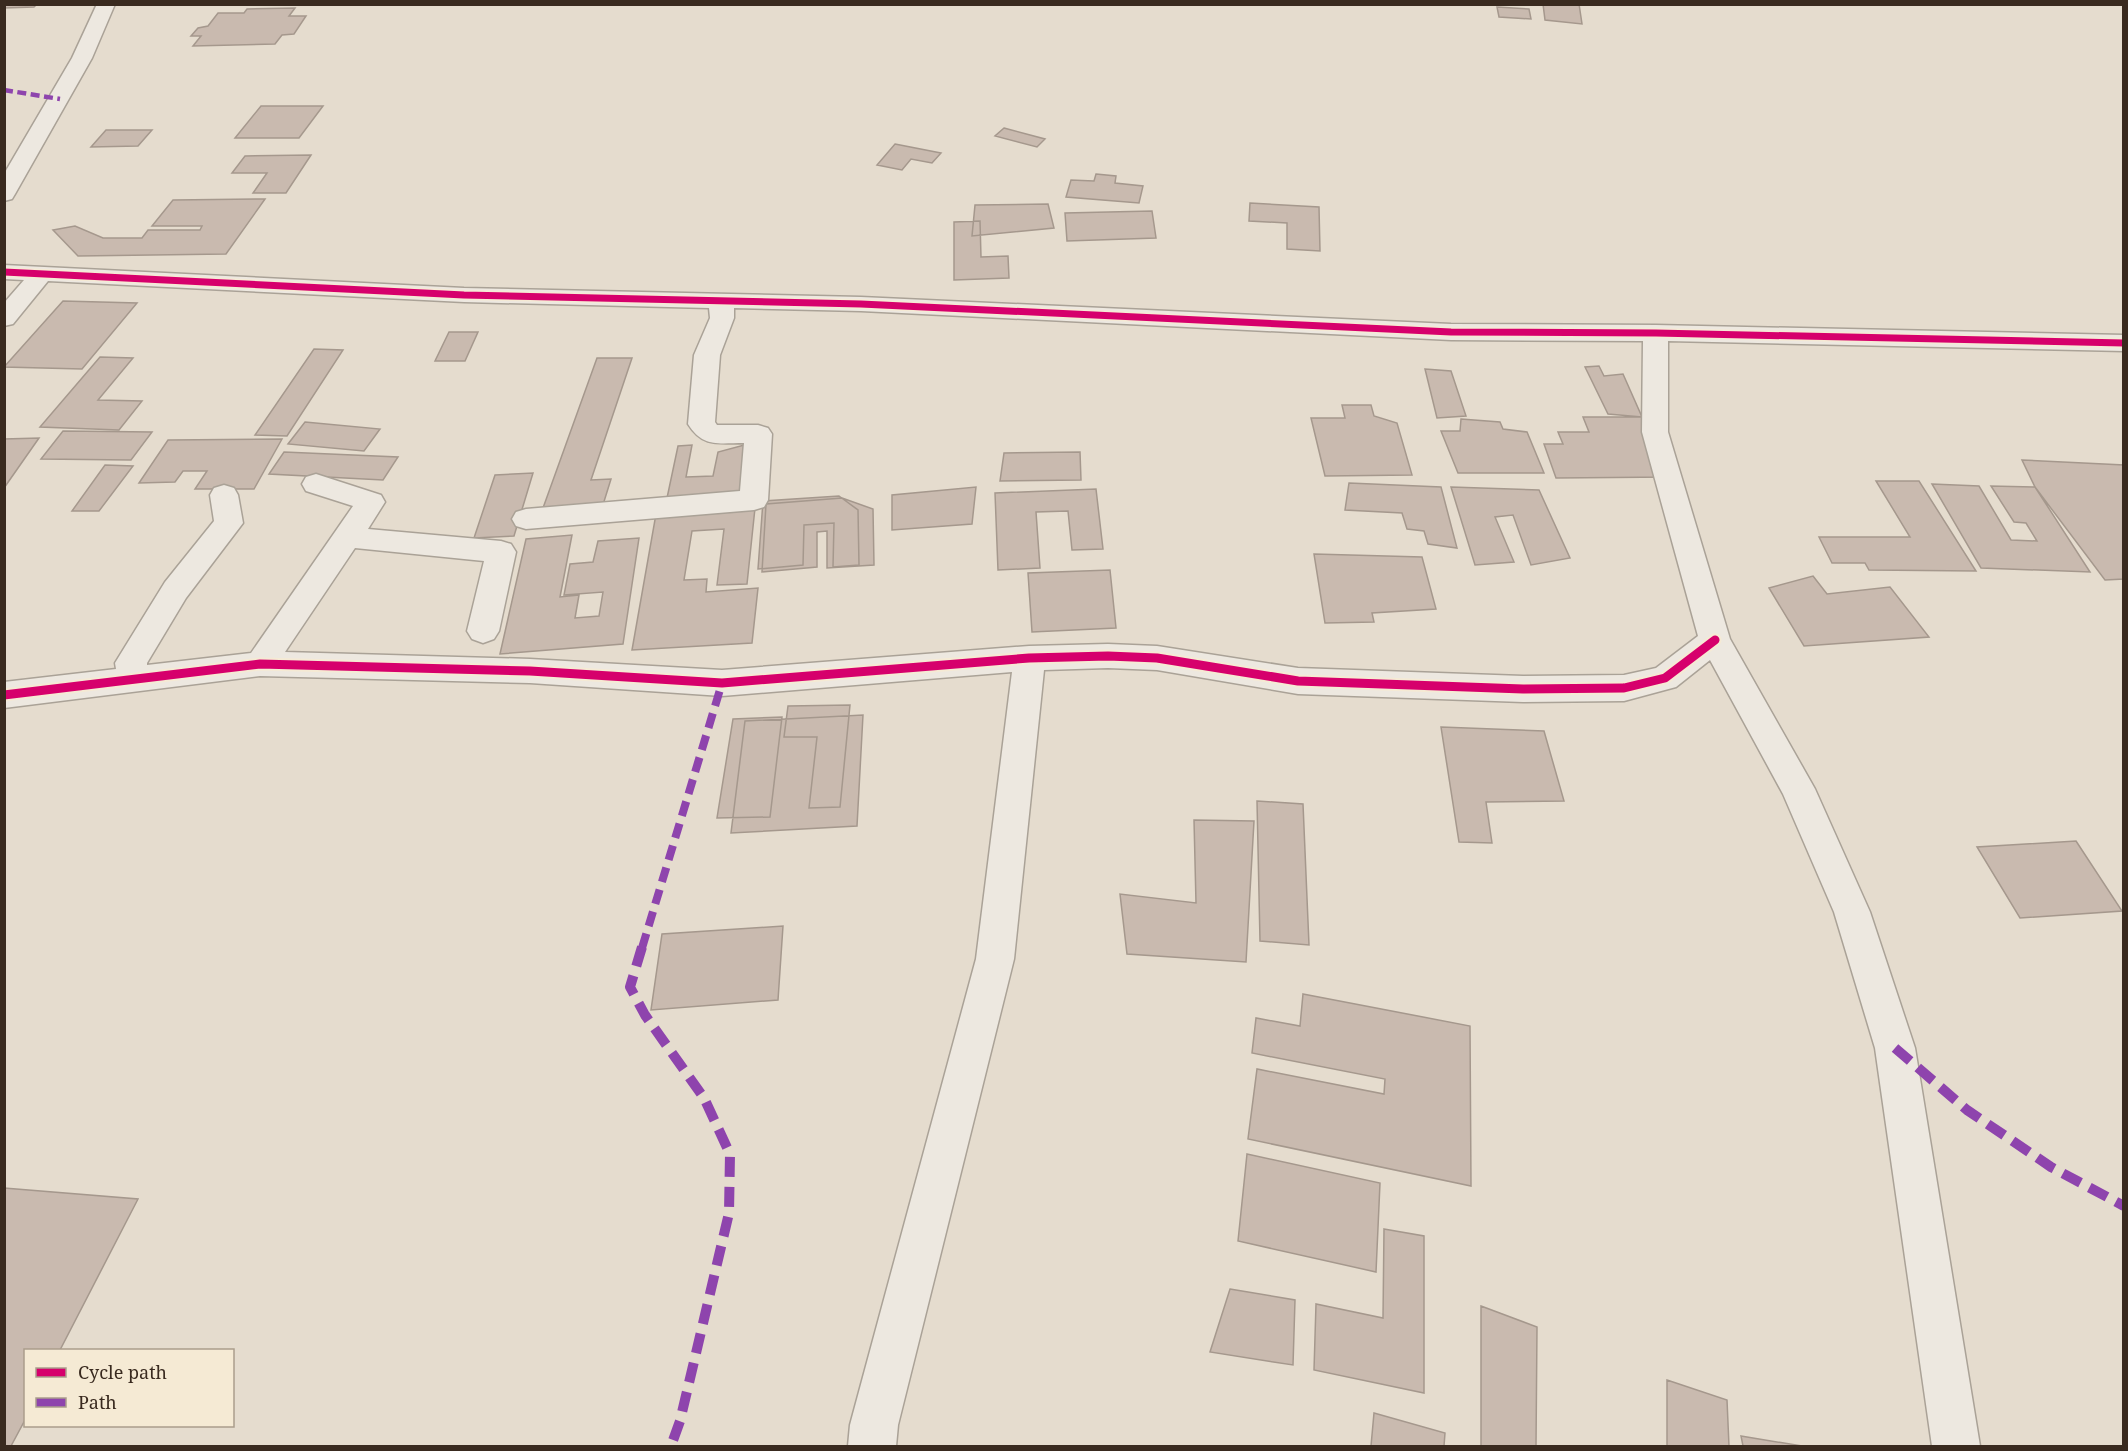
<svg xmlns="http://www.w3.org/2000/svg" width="2128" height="1451" font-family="'Noto Serif',serif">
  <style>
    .building { fill: #c9baaf; stroke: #a5988d; stroke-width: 1.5 }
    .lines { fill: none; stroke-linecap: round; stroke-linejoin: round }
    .minor-casing { stroke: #aaa297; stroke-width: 3 }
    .minor { fill: #ede8e0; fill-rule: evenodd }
    .quiet-far2 { stroke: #8e44ad; stroke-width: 4.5; stroke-dasharray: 9 4.5; stroke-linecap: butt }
    .quiet-far1 { stroke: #8e44ad; stroke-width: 8; stroke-dasharray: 15 8; stroke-linecap: butt }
    .quiet { stroke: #8e44ad; stroke-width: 10; stroke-dasharray: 20 10; stroke-linecap: butt }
    .cycleway-far1-casing { stroke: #f5ead4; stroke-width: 10 }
    .cycleway-casing { stroke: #f5ead4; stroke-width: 13 }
    .cycleway-far1 { stroke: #d6006c; stroke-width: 7 }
    .cycleway { stroke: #d6006c; stroke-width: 9 }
  </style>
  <rect width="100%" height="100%" fill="#e5dcce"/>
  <!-- building -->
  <path class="building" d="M4,4h33l-3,3 -30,1z
    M1543,4h36l3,20 -37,-4z
    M1497,7l32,2 2,10 -32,-2z
    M295,8l-6,8h17l-12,18 -12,1 -7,9 -82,2 8,-10h-10l7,-8 10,-2 10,-13h26l3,-4z
    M261,106h62l-24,32h-64z
    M1004,128l41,11 -8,8 -42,-11z
    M106,130h46l-14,16 -47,1z
    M895,144l46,9 -9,10 -21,-4 -9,11 -25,-5z
    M311,155l-25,38h-33l14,-20h-35l13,-17z
    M1096,174l20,2 -1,7 28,3 -4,17 -73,-6 5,-17 23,1z
    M265,199l-39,55 -148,2 -25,-26 22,-4 28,12h39l6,-8h52l2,-4h-50l21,-26z
    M1250,203l69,4 1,44 -33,-2v-26l-38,-2z
    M1048,204l6,24 -82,8 3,-31z
    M1152,211l4,27 -89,3 -2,-28z
    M980,221l1,36 27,-1 1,22 -55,2v-58z
    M63,301l74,2 -55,66 -78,-2z
    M449,332h29l-13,29h-30z
    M314,349l29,1 -56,86 -32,-1z
    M100,357l33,1 -35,42 44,1 -23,29 -79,-3z
    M597,358h35l-41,122 20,-1 -9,29h-59z
    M1599,366l5,10 19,-2 19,43 -34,-3 -23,-47z
    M1425,369l26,2 15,45 -29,2z
    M1342,405h29l3,11 23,7 15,52 -87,1 -14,-58h34z
    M1583,417h59l28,60 -114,1 -12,-34h19l-5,-12h31z
    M1461,419l39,3 3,7 24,3 17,41h-86l-17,-42h19z
    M305,422l75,7 -16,22 -76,-7z
    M63,431l89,1 -21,28 -90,-1z
    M39,438l-35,50v-49z
    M282,439l-28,50h-59l12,-18h-24l-8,11 -36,1 29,-43z
    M748,444l-9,51 -72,3 11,-52 14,-1 -6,32 27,-1 5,-24z
    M284,452l114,5 -15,23 -114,-6z
    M1080,452l1,28 -81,1 4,-28z
    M2022,460l102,5v114l-19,1 -70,-93z
    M105,465l28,1 -34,45h-27z
    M533,473l-19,63 -40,2 21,-63z
    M1876,481h43l57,90 -107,-1 -4,-7h-33l-13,-26h91z
    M1349,483l92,4 16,61 -29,-4 -4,-13 -17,-2 -5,-16 -57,-3z
    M1932,484l47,2 32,54 26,1 -11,-18 -12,-1 -23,-36 44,1 55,85 -109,-4z
    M976,487l-4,37 -80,6v-35z
    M1451,487l88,3 31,68 -39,7 -18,-50 -18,2 19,45 -39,3z
    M1096,489l7,60 -31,1 -4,-39 -32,1 4,56 -42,2 -3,-77z
    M839,496l19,14 1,55 -26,2 1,-44 -30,2 -1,40 -45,4 5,-68z
    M842,498l31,11 1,56 -47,3v-37l-10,1v35l-55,5 4,-68z
    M755,508l-8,76 -30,1 7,-56 -32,2 -8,49 23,-1 -1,13 52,-4 -6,55 -120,7 24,-136z
    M572,535l-12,62 19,-2 -4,23 24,-2 4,-24 -39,3 6,-31 23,-2 5,-21 41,-3 -16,106 -123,10 26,-115z
    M1314,554l108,3 14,52 -64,4 2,9 -49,1z
    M1110,570l6,58 -84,4 -4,-59z
    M1813,576l14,18 63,-7 39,50 -125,9 -35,-58z
    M850,705l-10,102 -31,1 8,-71h-33l4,-31z
    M863,715l-6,111 -126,7 14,-112z
    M782,717l-12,100 -53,1 16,-99z
    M1441,727l103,4 20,70 -78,1 6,41 -33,-1z
    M1257,801l46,3 6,141 -49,-4z
    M1194,820l60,1 -8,141 -119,-8 -7,-60 76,9z
    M2076,841l46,70 -102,7 -43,-71z
    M783,926l-5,74 -127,10 11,-76z
    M1303,994l167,32 1,160 -223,-47 9,-70 127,25 1,-15 -133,-26 4,-35 44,8z
    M1247,1154l133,29 -4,89 -138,-31z
    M4,1188l134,11 -78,151h-34v68l-15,28h-7z
    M1384,1229l40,7v157l-110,-23 2,-66 67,14z
    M1230,1289l65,11 -2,65 -83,-13z
    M1481,1306l56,21 -1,119h-55z
    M1667,1380l60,20 2,46h-62z
    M1374,1413l71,20 -1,13h-73z
    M1741,1436l61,10h-59z"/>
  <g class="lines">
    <!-- minor casing -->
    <g class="minor-casing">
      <path id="minor" d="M97,4h18l-23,54 -77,136 -3,5 -8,2v-27l68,-116z
        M4,265l460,23 397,9 590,27 205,1 468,10v16l-456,-10v91l62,207 85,150 55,123 45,136 65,398h-48l-57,-398 -41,-136 -51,-118 -73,-134 -34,27 -52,14 -101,1 -225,-8 -141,-24 -49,-2 -64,2 -30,289 -116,466 -2,21h-48l2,-21 126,-466 36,-287 -290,24 -192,-13 -270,-7 -256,32v-26l112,-13 -1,-6 50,-81 49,-61 -4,-26 4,-7 10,-3 10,3 4,7 5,28 -57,75 -39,65v2l104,-12 102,-147 -47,-15 -4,-7 4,-7 10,-3 65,21 4,7 -17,27 133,12 10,3 5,8 -17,79 -5,8 -11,4 -11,-4 -5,-8 17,-70 -129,-13 -70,104 245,7 192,11 307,-24 79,-2 49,2 141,22 225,8 101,-1 32,-7 42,-32 -56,-204 1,-91 -192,-1 -590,-29 -127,-3v10l-14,37 -5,67 2,3h41l10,3 4,6 -4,66 -4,7 -10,3 -228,19 -10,-3 -4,-7 4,-7 10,-3 214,-18 4,-48c-26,0 -41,5 -56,-19l6,-69 16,-37 -1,-10 -245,-6 -416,-21 -35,43 -9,2v-23l20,-23 -20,-1z"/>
    </g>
    <!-- minor -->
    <use href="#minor" class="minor"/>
    <!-- quiet-far2 -->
    <path class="quiet-far2" d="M4,90l56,9"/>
    <!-- quiet-far1 -->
    <path class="quiet-far1" d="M642,948l80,-265"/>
    <!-- quiet -->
    <path class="quiet" d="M642,947l-12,40 15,28 59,83 26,56 -1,59 -49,208 -9,25
      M1895,1048l72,62 84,57 73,39"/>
    <!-- cycleway-far1 casing -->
    <g class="cycleway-far1-casing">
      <path id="cycleway-far1" d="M4,272l460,23 397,9 590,28 205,1 468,10"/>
    </g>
    <!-- cycleway casing -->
    <g class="cycleway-casing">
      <path id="cycleway" d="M4,695l256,-31 270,7 192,12 307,-25 79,-2 49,2 141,23 225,8 101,-1 41,-10 50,-38"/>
    </g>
    <!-- cycleway-far1 -->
    <use href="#cycleway-far1" class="cycleway-far1"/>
    <!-- cycleway -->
    <use href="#cycleway" class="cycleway"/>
  </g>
  <!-- border -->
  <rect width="2128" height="1451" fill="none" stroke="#392a1f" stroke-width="12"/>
  <!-- legend -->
  <rect x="24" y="1349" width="210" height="78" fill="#f5ead4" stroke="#aa9d8c" stroke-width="1.5"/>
  <rect x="36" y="1368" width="30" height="9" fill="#d6006c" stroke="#aa9d8c" stroke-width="1.5"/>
  <text x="78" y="1379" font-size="18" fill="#392a1f">Cycle path</text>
  <rect x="36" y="1398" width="30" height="9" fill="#8e44ad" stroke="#aa9d8c" stroke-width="1.5"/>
  <text x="78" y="1409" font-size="18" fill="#392a1f">Path</text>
</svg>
